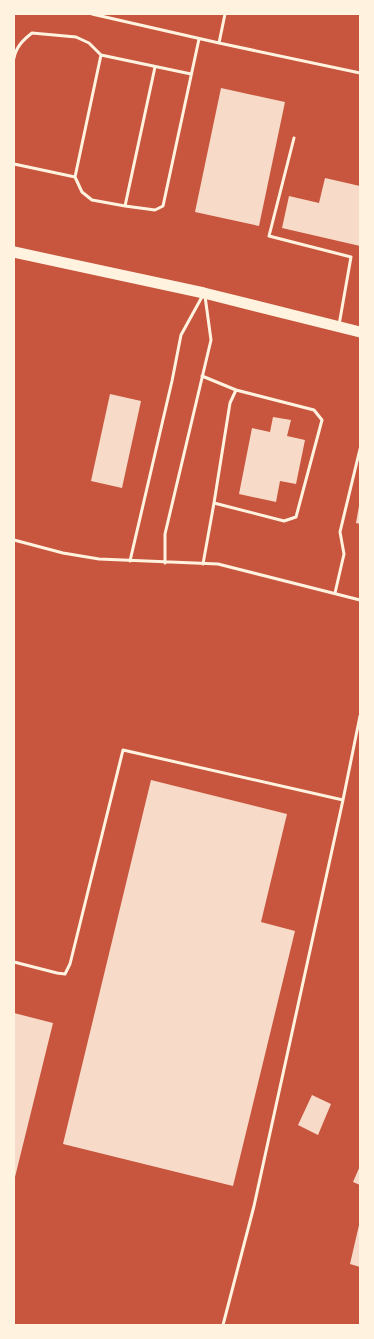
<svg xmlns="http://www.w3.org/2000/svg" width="374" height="1339" font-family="'Asap Condensed',sans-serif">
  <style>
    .building { fill: #f7dbc8 }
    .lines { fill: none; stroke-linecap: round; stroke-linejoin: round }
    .service { stroke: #fff3e0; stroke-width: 3 }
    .trunk { stroke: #fff3e0; stroke-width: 11 }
  </style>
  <rect width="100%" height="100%" fill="#c8553d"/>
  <!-- building -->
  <path class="building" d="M221,88l64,14 -26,124 -64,-14z
    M325,178l35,8v60l-78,-18 7,-32 30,7z
    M110,394l31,7 -19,87 -31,-7z
    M273,417l18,3 -4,16 18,4 -9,44 -16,-3 -4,21 -37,-8 13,-66 18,4z
    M359,506h1v18l-4,-1z
    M151,780l136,34 -26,108 34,9 -62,255 -170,-42z
    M14,1013l39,10 -38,154h-1z
    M312,1095l19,9 -13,31 -20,-10z
    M360,1166v19l-7,-3z
    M359,1225h1v42l-10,-3z"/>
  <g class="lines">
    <!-- service -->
    <path class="service" d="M92,14l127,29
      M225,14l-6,29 141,30
      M14,58c2,-11 9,-18 18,-25l44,4 13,6 12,12
      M155,67l-30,139 30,4 8,-4 36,-167
      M294,138l-25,98 82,21 -12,68
      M14,164l61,13 7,15 10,8 33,6
      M75,177l26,-122 90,19
      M202,376l34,14
      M14,540l49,13 36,6 119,5 142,36
      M130,561l42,-180 9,-46 22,-40
      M165,563v-29l46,-194 -6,-44
      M203,564l11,-61 70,18 12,-4 26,-97 -8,-10 -78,-20 -6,13 -16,100
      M335,593l9,-39 -4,-22 20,-83
      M14,962l43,11 8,1 5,-10 53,-214 220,50
      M223,1325l31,-119 89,-406 17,-84"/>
    <!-- trunk -->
    <path class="trunk" d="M14,252l190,41 156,39"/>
  </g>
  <!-- border -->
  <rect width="374" height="1339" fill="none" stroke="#fff3e0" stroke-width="30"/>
</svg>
